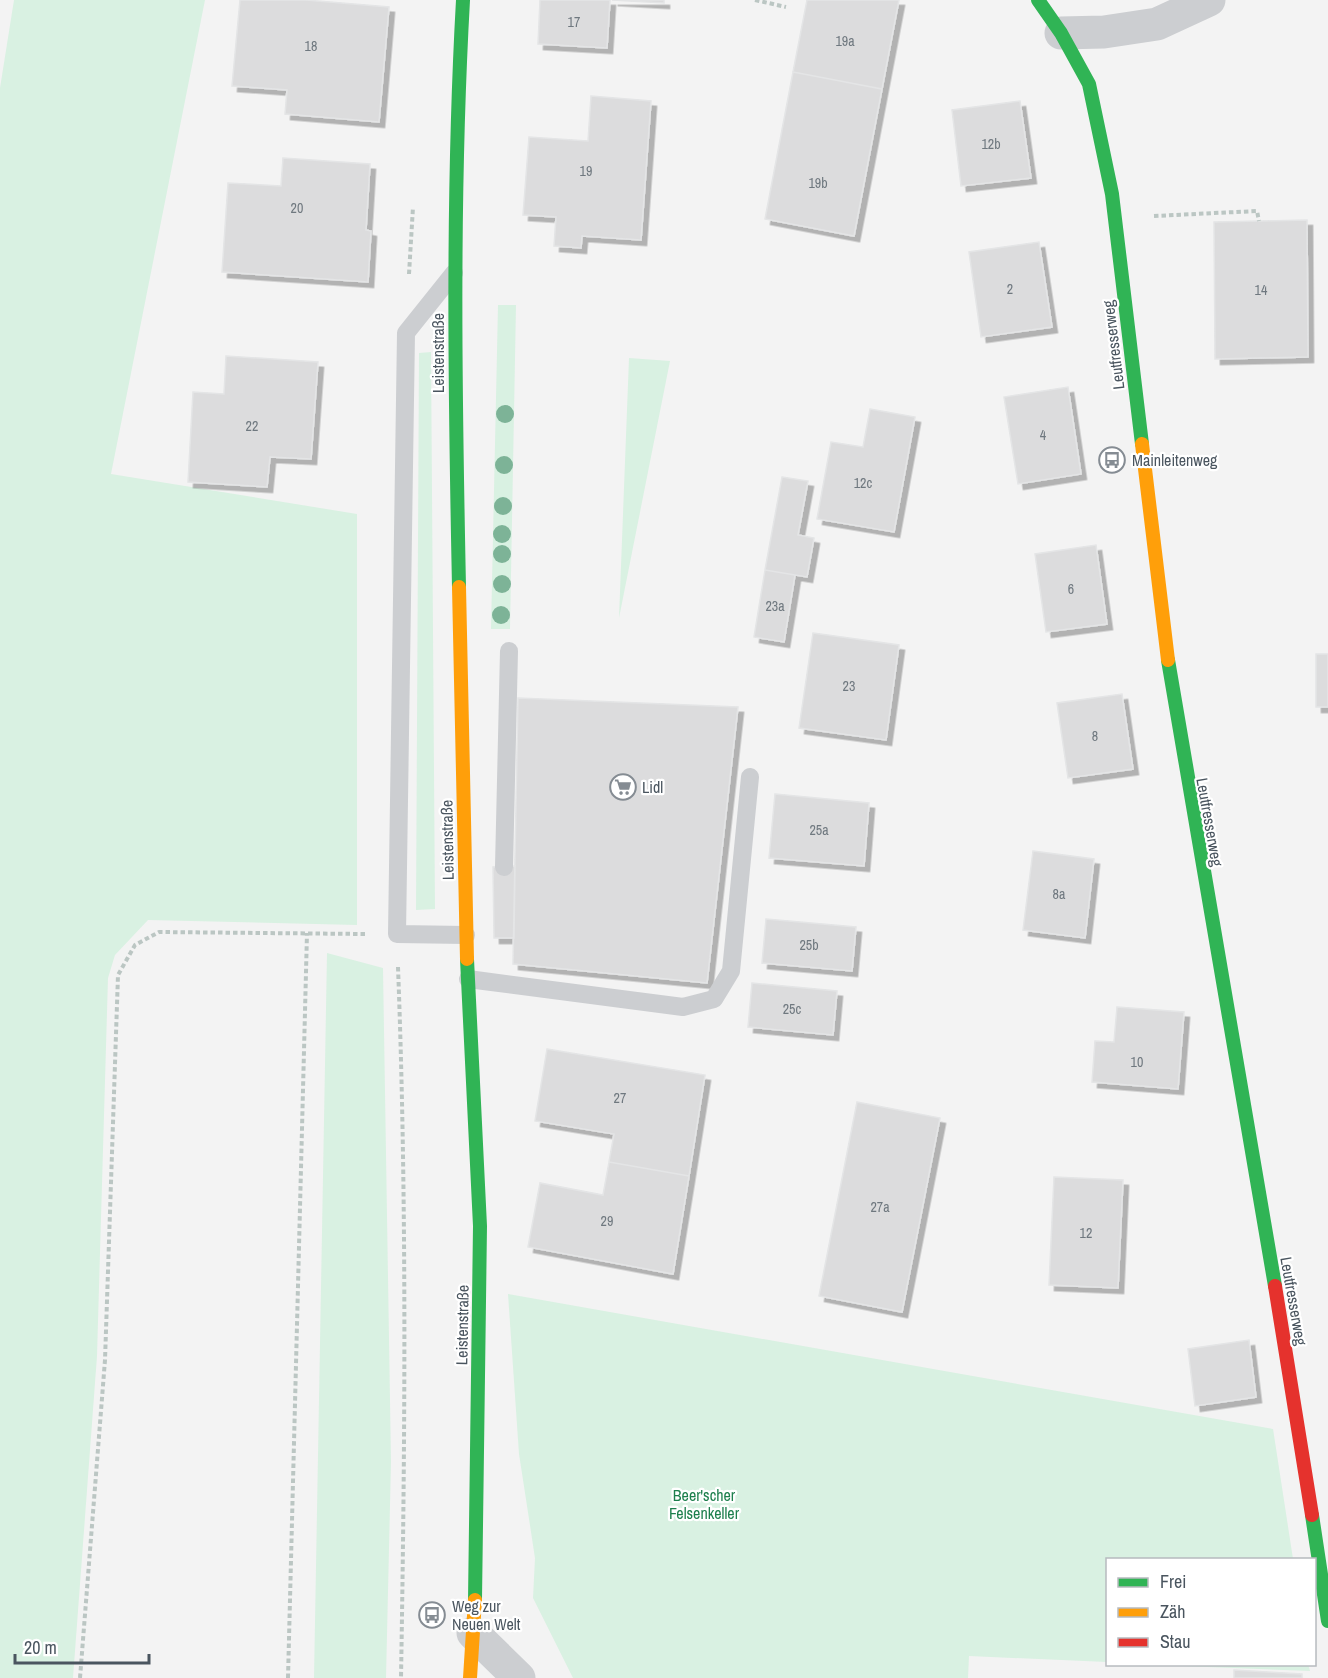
<svg xmlns="http://www.w3.org/2000/svg" width="1328" height="1678" font-family="'Archivo Narrow',sans-serif">
  <style>
    .green { fill: #d9f1e2 }
    .building { fill: #dcdcdd; stroke: #e4e5e6; stroke-width: 1.5; filter: url(#shadow) }
    .lines { fill: none; stroke-linecap: round; stroke-linejoin: round }
    .path { stroke: #bbc6c3; stroke-width: 4; stroke-dasharray: 4.5 3; stroke-linecap: butt }
    .lane { stroke: #ccced1; stroke-width: 18 }
    .street { stroke: #ccced1; stroke-width: 33 }
    .fast { stroke: #30b455; stroke-width: 14 }
    .slow { stroke: #ff9f0a; stroke-width: 14 }
    .jam { stroke: #e5322d; stroke-width: 14 }
    .tree { fill: #7db397 }
    .labels { text-anchor: middle; dominant-baseline: central; stroke-width: 4.5; stroke-linejoin: round; paint-order: stroke }
    .number-label { font-size: 14px; fill: #6f787f }
    .street-label { font-size: 16px; fill: #4a555f; stroke: #fff }
    .poi-label { font-size: 16px; fill: #4a555f; stroke: #fff; text-anchor: start }
    .park-label { font-size: 16px; fill: #1c7f4c; stroke: #fff }
  </style>
  <defs>
    <filter id="shadow"><feDropShadow dx="5.5" dy="5.5" stdDeviation="0" flood-color="#0004"/></filter>
  </defs>
  <rect width="100%" height="100%" fill="#f3f3f3"/>
  <!-- green -->
  <path class="green" d="M14,0h191l-94,474 246,40v411l-209,-5 -33,35 -7,23 -11,378 -24,322h-73v-1590z
    M498,305h18l-6,324h-19z
    M431,352l4,557 -19,1 3,-557z
    M629,358l41,3 -51,257z
    M327,953l56,15 8,494 -5,216h-72z
    M508,1294l765,135 20,130 -185,1 -1,102 -138,-6 -1,22h-395l-40,-80 2,-40 -16,-104z
    M1308,1664l2,7 -155,-6v-1z"/>
  <!-- building -->
  <path class="building" d="M240,0h66l83,7 -10,115 -94,-8 2,-24 -55,-4z
    M540,0h70l-3,48 -69,-4z
    M612,0h52v3z
    M807,0h92l-17,89 -89,-17z
    M793,72l89,17 -28,147 -89,-17z
    M591,96l60,5 -10,139 -59,-4 -1,12 -27,-2 2,-29 -33,-2 6,-78 59,4z
    M1020,101l11,77 -70,8 -9,-76z
    M283,158l87,6 -4,66 5,1 -3,51 -146,-10 6,-89 53,3z
    M1307,220l1,137 -93,2 -1,-137z
    M1039,242l13,85 -71,10 -12,-85z
    M226,356l92,6 -7,97 -41,-2 -3,30 -79,-5 5,-90 31,2z
    M1068,387l13,87 -63,10 -14,-87z
    M870,409l45,8 -21,115 -77,-13 14,-77 32,5z
    M782,477l26,4 -10,54 16,3 -7,39 -42,-7z
    M1096,545l11,79 -61,8 -11,-78z
    M765,570l30,5 -11,67 -30,-5z
    M813,633l86,12 -13,95 -87,-12z
    M1316,654h12v53h-12z
    M1122,694l11,75 -65,9 -11,-75z
    M518,698l220,9 -31,276 -194,-19z
    M775,794l94,9 -5,63 -95,-8z
    M1033,851l61,8 -9,79 -62,-8z
    M515,866l-1,72h-20l-1,-71z
    M766,919l90,8 -4,44 -90,-8z
    M752,983l85,8 -4,44 -85,-8z
    M1117,1007l67,5 -6,77 -86,-7 3,-41 19,1z
    M547,1049l158,26 -16,101 -80,-14 5,-28 -79,-13z
    M857,1102l83,16 -38,194 -83,-16z
    M609,1162l80,14 -16,98 -145,-27 12,-64 63,12z
    M1054,1177l69,3 -5,108 -69,-3z
    M1249,1340l7,57 -61,9 -7,-57z
    M1234,1670l68,4v4h-68z"/>
  <g class="lines">
    <!-- path -->
    <path class="path" d="M755,0l31,7
      M1154,216l103,-5 2,10
      M409,274l4,-67
      M398,967c9,237 7,474 3,711
      M80,1678l25,-318 13,-385 17,-30 24,-13 206,2
      M288,1678l19,-745"/>
    <!-- lane -->
    <path class="lane" d="M454,273l-48,60 -9,601 69,1
      M504,867l5,-216
      M468,979l215,28 31,-8 17,-28 19,-194"/>
    <!-- street -->
    <path class="street" d="M1061,33l43,-1 53,-8 52,-24
      M473,1633l46,45"/>
    <!-- fast -->
    <path class="fast" d="M1038,0l23,33 28,51 23,110 30,250
      M459,587c-4,-196 -7,-391 4,-587
      M1168,660l107,626
      M467,959l13,267 -5,374
      M1312,1515l16,106"/>
    <!-- slow -->
    <path class="slow" d="M1142,444l26,216
      M459,587l8,372
      M470,1678l5,-78"/>
    <!-- jam -->
    <path class="jam" d="M1275,1286l37,229"/>
  </g>
  <!-- trees -->
  <g class="tree">
    <circle cx="505" cy="414" r="9"/>
    <circle cx="504" cy="465" r="9"/>
    <circle cx="503" cy="506" r="9"/>
    <circle cx="502" cy="534" r="9"/>
    <circle cx="502" cy="554" r="9"/>
    <circle cx="502" cy="584" r="9"/>
    <circle cx="501" cy="615" r="9"/>
  </g>
  <!-- icons -->
  <defs>
    <g id="bus-ring" transform="scale(1.35)"><circle r="9.5" fill="#fff" stroke="#858c93" stroke-width="1.5"/><path d="M-5-6H5V4H4V6H2V4H-2V6H-4V4H-5ZM-3.5-4V0h7V-4ZM-3.5 1.2v1.5H-2V1.2ZM2 1.2v1.5H3.5V1.2Z" fill="#858c93"/></g>
    <g id="supermarket-ring" transform="scale(1.35)"><circle r="9.5" fill="#fff" stroke="#858c93" stroke-width="1.5"/><path d="M-6-5.5h2.5l.6 2H6L4.5 2H-2.5L-4.4-4H-6ZM-1.5 3.2a1.3 1.3 0 1 0 .1 0ZM3 3.2a1.3 1.3 0 1 0 .1 0Z" fill="#858c93"/></g>
  </defs>
  <g fill-rule="evenodd">
    <use href="#bus-ring" x="1112" y="460"/>
    <use href="#supermarket-ring" x="623" y="787"/>
    <use href="#bus-ring" x="432" y="1615"/>
  </g>
  <g class="labels">
    <!-- number labels -->
    <g class="number-label">
      <text x="574" y="22">17</text>
      <text x="845" y="41">19a</text>
      <text x="311" y="46">18</text>
      <text x="991" y="144">12b</text>
      <text x="586" y="171">19</text>
      <text x="818" y="183">19b</text>
      <text x="297" y="208">20</text>
      <text x="1010" y="289">2</text>
      <text x="1261" y="290">14</text>
      <text x="252" y="426">22</text>
      <text x="1043" y="435">4</text>
      <text x="863" y="483">12c</text>
      <text x="1071" y="589">6</text>
      <text x="775" y="606">23a</text>
      <text x="849" y="686">23</text>
      <text x="1095" y="736">8</text>
      <text x="819" y="830">25a</text>
      <text x="1059" y="894">8a</text>
      <text x="809" y="945">25b</text>
      <text x="792" y="1009">25c</text>
      <text x="1137" y="1062">10</text>
      <text x="620" y="1098">27</text>
      <text x="880" y="1207">27a</text>
      <text x="607" y="1221">29</text>
      <text x="1086" y="1233">12</text>
    </g>
    <!-- street labels -->
    <g class="street-label">
      <text transform="translate(1113 345) rotate(-97)">Leutfresserweg</text>
      <text transform="translate(438 353) rotate(-90)">Leistenstraße</text>
      <text transform="translate(1210 822) rotate(80)">Leutfresserweg</text>
      <text transform="translate(447 840) rotate(-91)">Leistenstraße</text>
      <text transform="translate(1294 1301) rotate(80)">Leutfresserweg</text>
      <text transform="translate(462 1325) rotate(-89)">Leistenstraße</text>
    </g>
    <!-- poi labels -->
    <g class="poi-label">
      <text x="1132" y="460">Mainleitenweg</text>
      <text x="642" y="787">Lidl</text>
      <text x="452" y="1606">Weg zur<tspan x="452" dy="18">Neuen Welt</tspan></text>
    </g>
    <!-- park labels -->
    <g class="park-label">
      <text x="704" y="1495">Beer'scher<tspan x="704" dy="18">Felsenkeller</tspan></text>
    </g>
  </g>
  <!-- legend -->
  <rect x="1106" y="1558" width="210" height="108" fill="#ffffff" stroke="#b7bbbf" stroke-width="1.5"/>
  <rect x="1118" y="1578" width="30" height="9" fill="#30b455" stroke="#b7bbbf" stroke-width="1.5"/>
  <text x="1160" y="1588" font-size="18" fill="#4a555f">Frei</text>
  <rect x="1118" y="1608" width="30" height="9" fill="#ff9f0a" stroke="#b7bbbf" stroke-width="1.5"/>
  <text x="1160" y="1618" font-size="18" fill="#4a555f">Zäh</text>
  <rect x="1118" y="1638" width="30" height="9" fill="#e5322d" stroke="#b7bbbf" stroke-width="1.5"/>
  <text x="1160" y="1648" font-size="18" fill="#4a555f">Stau</text>
  <!-- scale -->
  <path d="M15 1654v9h134v-9" fill="none" stroke="#4a555f" stroke-width="3"/>
  <text x="24" y="1654" font-size="18" fill="#4a555f" stroke="#ffffff" stroke-width="4.5" paint-order="stroke">20 m</text>
</svg>
